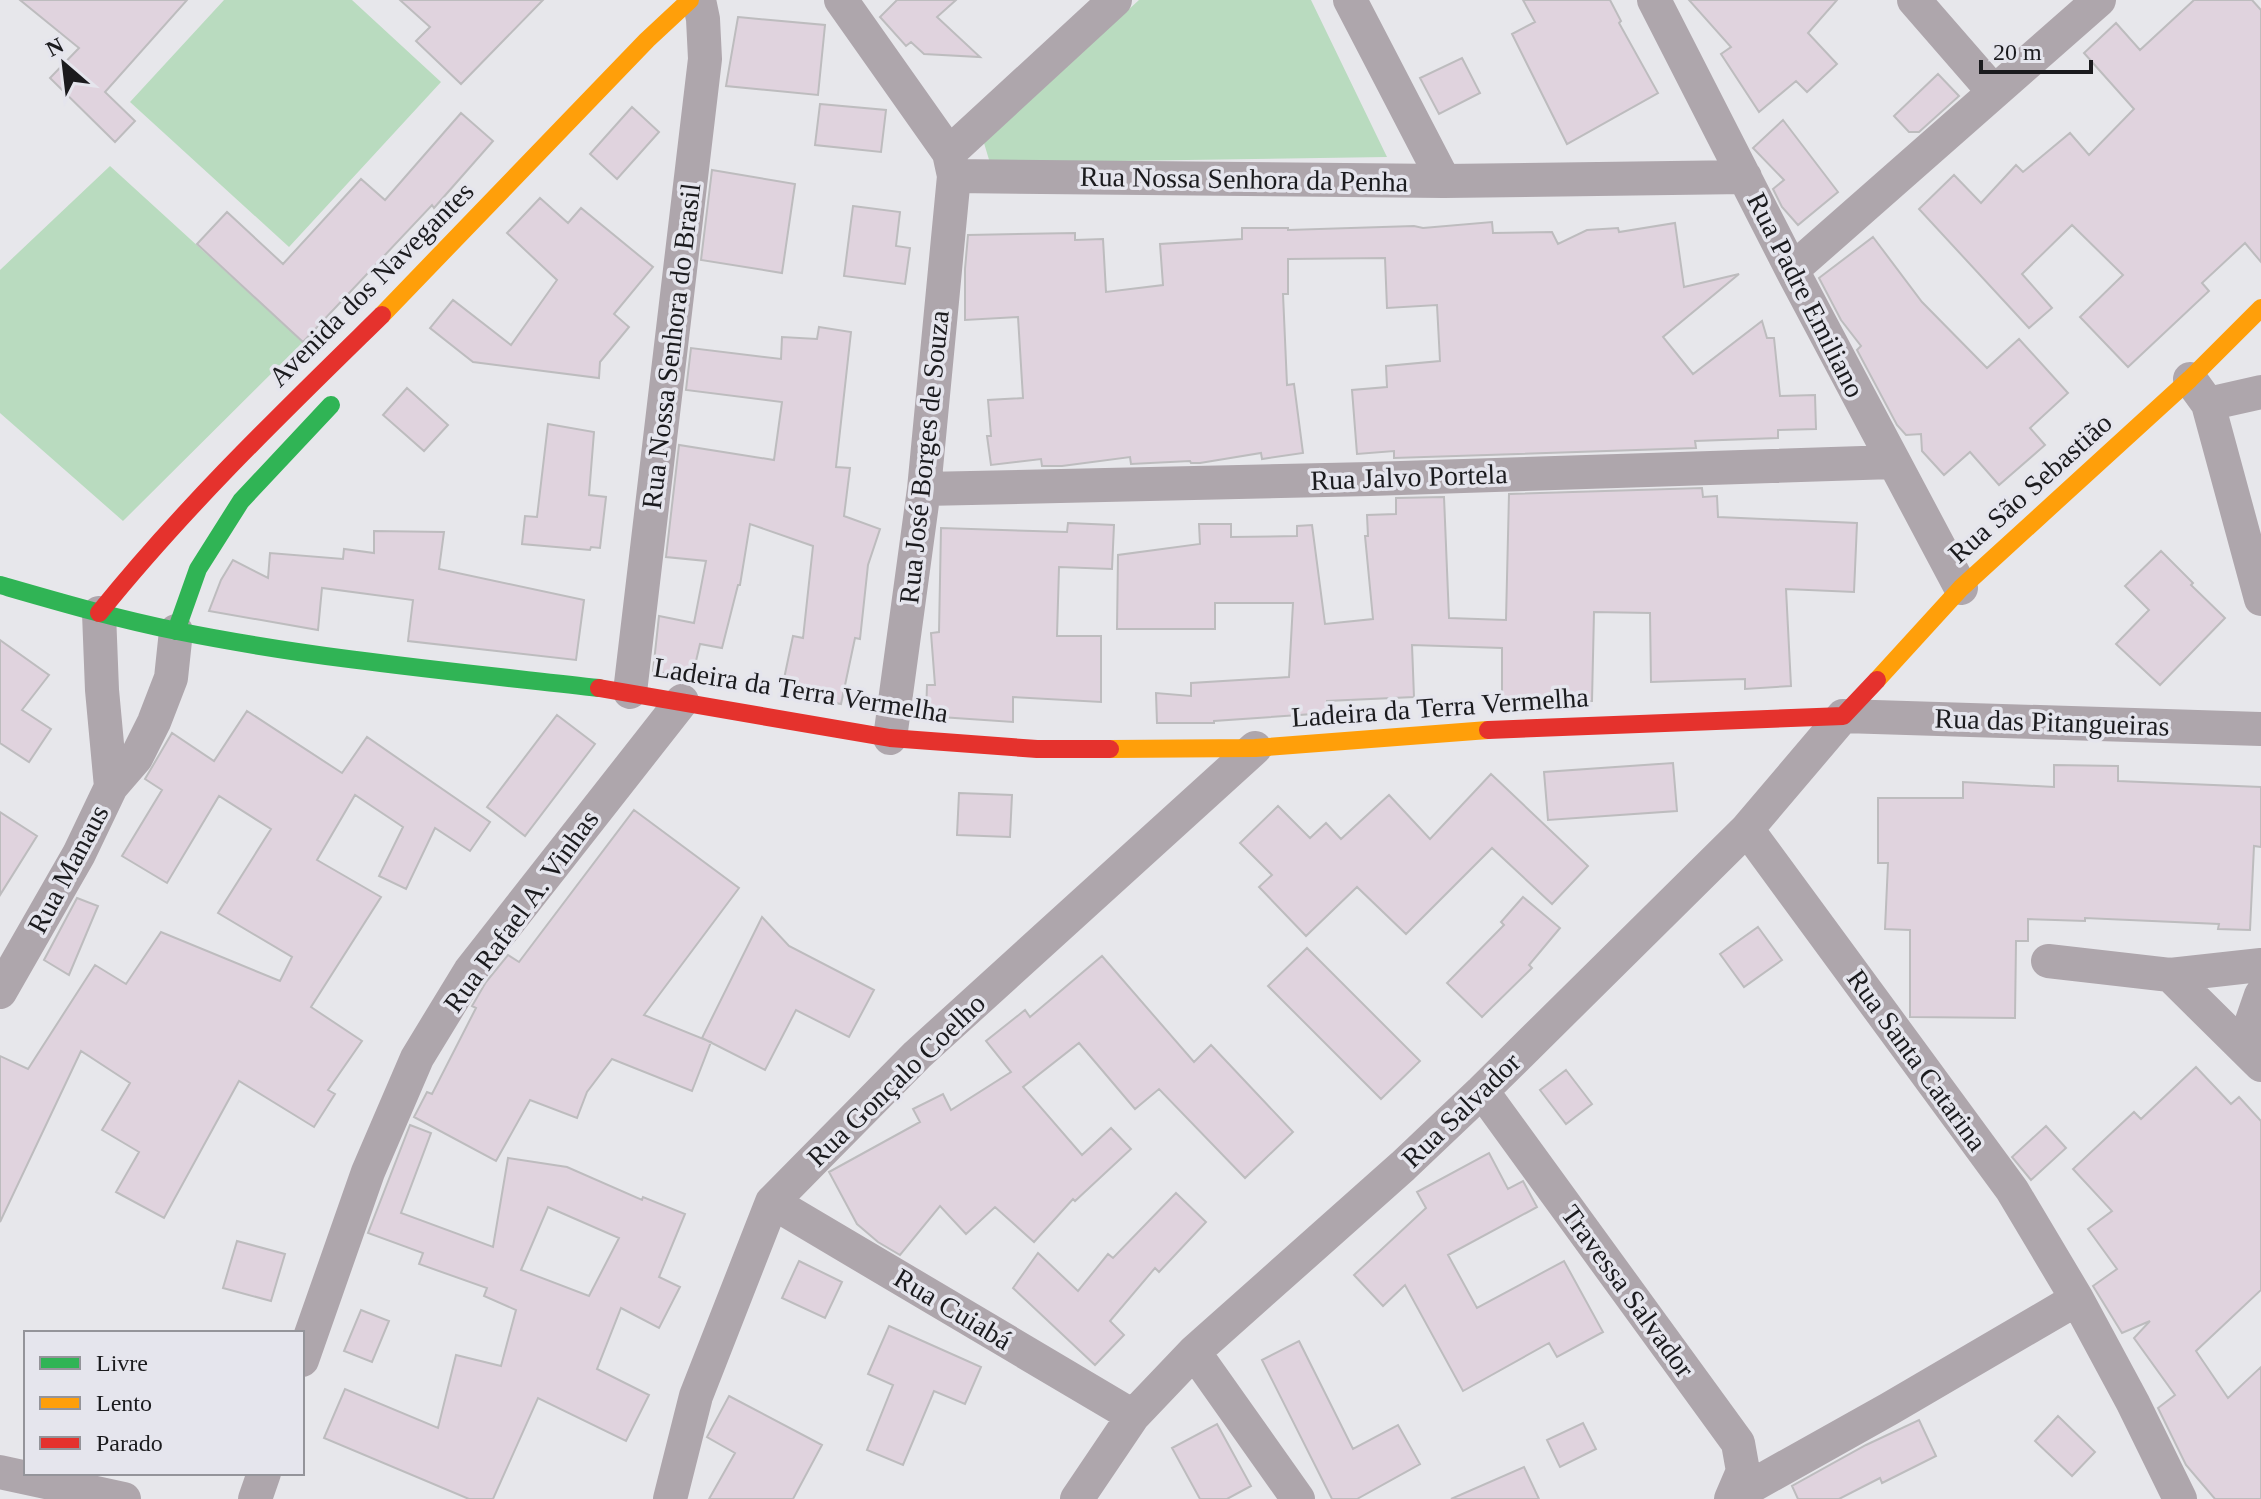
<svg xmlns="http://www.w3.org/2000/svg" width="2261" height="1499" font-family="'Times New Roman',serif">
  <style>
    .green { fill: #b9dbbf }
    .building { fill: #e0d3de; stroke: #bdbcbe; stroke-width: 2; fill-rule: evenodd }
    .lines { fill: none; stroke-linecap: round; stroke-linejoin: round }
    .street { stroke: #aea6ac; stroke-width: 34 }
    .fast { stroke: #30b455; stroke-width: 18 }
    .slow { stroke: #ff9f0a; stroke-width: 18 }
    .jam { stroke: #e5322d; stroke-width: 18 }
    .labels { text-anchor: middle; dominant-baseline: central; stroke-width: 7; stroke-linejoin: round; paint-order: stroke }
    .street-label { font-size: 28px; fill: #1b1b1e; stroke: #e5e5ed }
  </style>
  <rect width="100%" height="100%" fill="#e7e7eb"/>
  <!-- green -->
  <path class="green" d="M224,0h128l89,82 -152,165 -159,-145z
    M1139,0h172l76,157 -397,6 -6,-20z
    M110,166l193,176 -180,179 -123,-108v-143z"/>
  <!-- building -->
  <path class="building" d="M20,0h167l-82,92 30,29 -20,21 -65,-64 29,-30z
    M400,0h143l-82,84 -45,-43 14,-14z
    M897,0h59l-19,17 43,40 -56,-3 -13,-12 -5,4 -26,-29z
    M1523,0h87l11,21 -2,2 39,70 -91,51 -55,-110 23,-12z
    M1689,0h148l-29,33 29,31 -30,28 -11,-11 -37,31 -38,-58 10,-7z
    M2194,0h58l9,10v252l-16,-19 -43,40 7,8 -81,76 -48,-50 43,-42 -51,-50 -50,49 30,34 -23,20 -110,-119 35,-34 27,28 35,-38 7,7 47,-39 19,22 45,-46 -50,-56 32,-30 24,27z
    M738,17l87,8 -7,70 -92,-9z
    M1462,58l18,35 -41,21 -19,-36z
    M1938,74l21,22 -40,36h-10l-15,-16z
    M820,104l66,6 -5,42 -66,-7z
    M632,107l27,25 -42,47 -27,-25z
    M461,113l32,28 -59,67 -2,-3 -129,137 -106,-98 30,-32 56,52 78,-85 24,21z
    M1783,120l55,72 -40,33 -16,-18 -9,-18 11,-9 -31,-32z
    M712,170l83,14 -13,89 -81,-13z
    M540,198l28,25 13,-15 72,59 -39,47 15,13 -29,35 -1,16 -126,-16 -43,-34 23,-28 58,45 46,-65 -50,-47z
    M853,206l47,6 -4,34 14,2 -5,36 -61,-8z
    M1492,222l1,11 59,-1 6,12 29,-14 31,-2 1,4 56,-9 9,64 55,-13 -76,63 30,37 69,-53 5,17h7l6,58 35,-1 1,34 -38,1v8l-83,3 1,7 -302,10v-7l-37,3 -5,-64 35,-3 -1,-21 54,-5 -3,-56 -50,3 -2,-50 -97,1v35h-5l4,91 7,-1 9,69 -41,6 -1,-6 -61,10h-9l-1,-2 -59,3 -1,-7 -68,9h-20l-1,-7 -50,6 -4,-29h4l-3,-36 35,-2 -5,-81 -53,3v-51l3,-34 107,-2v7l28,-1 3,53 57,-7 -3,-41 82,-5v-11h46v2l126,-4 9,2z
    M1873,237l49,65 65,66 32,-29 49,54 -38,35 15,17 -46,40 -29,-33 -26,23 -22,-24 -1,-17 -15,1 -9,-10 -40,-75 4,-4 -20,-26 -22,-42z
    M819,327l32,5 -15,135 14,1 -6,48 36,13 -12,36 -8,74 -5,-1 -14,66 -60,-11 12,-57 10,2 10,-92 -63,-22 -10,61h-2l-16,63 -22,-4 -8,34 -39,-7 6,-55 35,7 12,-62 -40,-4 13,-112 95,15 8,-58 -96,-12 5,-42 90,11 1,-22 35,2z
    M407,388l41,37 -24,26 -41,-36z
    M548,424l46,8 -5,63 17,2 -6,51 -9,-1 -1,3 -68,-6 3,-28 12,1z
    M1702,488l1,9 14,-1 1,21 139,6 -3,69 -68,-3 5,97 -46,3v-10l-94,3 -1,-69 -56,-1 -2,89 -90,3v-56l-90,-3 2,52 -87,4v12l-113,8v2h-57l-1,-30 35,3v-13l98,-6 4,-74h-78v26h-98l1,-74 82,-11 -1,-20h32v13l66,-1v-10l15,-1 13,99 48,-5 -8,-83h3l-1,-21 29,-1v-16l48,-1 5,121 57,2 3,-126z
    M1068,523l46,2 -2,44 -53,-2 -2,69h44v66l-88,-5v25l-87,-6 1,-31h8l-4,-52 8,-1 2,-104 126,4z
    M374,531l70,1 -5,37 145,31 -8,60 -168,-19 5,-41 -91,-12 -4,42 -109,-19 12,-31 12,-20 35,18 2,-25 73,6 1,-10 30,4z
    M2161,551l32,32 -2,2 34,33 -65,67 -44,-41 33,-34 -24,-24z
    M0,640l49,35 -27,35 29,19 -22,33 -29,-19z
    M247,711l95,62 25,-36 123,85 -20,29 -35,-23 -29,61 -27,-13 24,-49 -48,-32 -38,65 64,37 -70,110 51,34 -34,49 7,4 -21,33 -75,-46 -75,137 -48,-26 23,-40 -37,-22 28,-47 -49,-32 -81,171v-166l28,13 67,-104 31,19 35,-52 119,49 12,-24 -74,-44 53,-84 -52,-33 -52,87 -45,-27 40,-66 -17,-11 27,-46 42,28z
    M557,715l38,29 -70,92 -38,-29z
    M1673,763l4,48 -129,9 -4,-48z
    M2054,765l64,1v15l143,6v60l-7,-1 -4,84 -32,-1 1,-5 -134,-6v3l-57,-2v22h-12l-1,77 -105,-1v-87l-25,-1 3,-66h-10v-65h85v-16l91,5z
    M1491,774l97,92 -36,38 -60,-56 -86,86 -49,-47 -51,49 -47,-49 13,-12 -32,-32 38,-37 32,32 16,-15 15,16 48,-44 41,44z
    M959,793l53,2 -2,42 -53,-2z
    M634,810l105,78 -95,127 67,27 -19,49 -80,-32 -25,33 -10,26 -47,-18 -34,61 -82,-44 13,-25 5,2 44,-86 -4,-2 14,-24 22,-27 11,7z
    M0,812l37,24 -37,59z
    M1523,897l37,31 -31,37 3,3 -50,49 -35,-34 57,-58 -3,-3z
    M77,898l21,8 -29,69 -25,-15z
    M762,917l27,29 85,44 -25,47 -53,-27 -31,60 -63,-32z
    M1758,927l24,33 -38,27 -24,-33z
    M1307,948l113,113 -39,38 -113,-113z
    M1102,956l92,106 17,-17 82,87 -48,46 -86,-89 -24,20 -56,-66 -56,44 59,68 29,-27 20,21 -56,52 -2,-2 -39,43 -39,-35 -29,27 -26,-28 -40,49 -22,-13 -21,-18 -28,-52 91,-50 -7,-13 30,-15 8,16 60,-38 -25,-31 39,-31 5,7z
    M2196,1067l35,37 8,-7 22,24v169l-65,61 32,47 33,-31v132h-46l-29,-34 -28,-57 17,-13 -41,-57 16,-17 -28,12 -29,-47 24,-17 -29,-40 24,-18 -39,-42 61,-57 7,7z
    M1566,1070l26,34 -26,20 -26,-34z
    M410,1125l21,8 -30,80 92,34 15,-89 59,9 75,33 1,-3 42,17 -26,63 21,10 -21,41 -38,-20 -24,61 52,26 -23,46 -88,-43 -45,101h-24l-145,-61 21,-49 93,39 18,-73 45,11 15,-56 -32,-14 3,-8 -68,-24 4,-11 -55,-20zM548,1207l71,31 -30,58 -68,-26z
    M2046,1126l20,22 -35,32 -19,-23z
    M1489,1153l19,36 15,-8 14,26 -89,48 29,53 87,-47 39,71 -46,25 -8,-14 -86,48 -58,-106 -22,21 -29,-31 72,-67 -9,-16z
    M1176,1193l30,29 -47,50 -4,-4 -45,53 14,14 -29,30 -82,-77 25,-35 40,38 30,-37 5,4z
    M237,1241l48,13 -14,47 -48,-13z
    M799,1261l43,21 -17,36 -43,-20z
    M361,1310l28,11 -17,41 -28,-11z
    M889,1326l92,41 -16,37 -31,-13 -31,74 -36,-15 26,-65 -25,-11z
    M1299,1341l54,108 45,-24 22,39 -63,35h-25l-70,-139z
    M729,1396l93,49 -29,54h-84l26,-46 -28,-16z
    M2058,1416l37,36 -23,24 -37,-35z
    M1919,1420l17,36 -54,27 -2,-5 -41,21h-41l-6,-13 74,-41z
    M1583,1423l13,26 -36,18 -13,-27z
    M1217,1424l34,62 -24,13h-27l-28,-51z
    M1524,1467l15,32h-88z"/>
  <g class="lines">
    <!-- street -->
    <path class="street" d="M841,0l108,153 5,23 490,5 301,-4
      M1350,0l94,181
      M1654,0l138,270 169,318
      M1914,0l80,92
      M949,153l166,-153
      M1792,270l307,-270
      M2190,379l18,25 53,195
      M2208,404l53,-12
      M924,489l446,-10 523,-17
      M99,613l3,77 9,97
      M630,692l75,-633 -2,-40 -4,-19
      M890,738l34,-249 30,-313
      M1747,829l265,361 65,109 56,104 47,96
      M2048,961l122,14 91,-10
      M2170,975l91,90
      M0,992l79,-138 32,-67 25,-29 18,-36 17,-44 5,-47
      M2243,1047l18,-52
      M1482,1091l256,352 5,28 -12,28
      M772,1202l361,214
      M1194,1352l104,147
      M302,1360l66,-188 49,-114 53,-87 212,-270
      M0,1472l124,27
      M1732,1497l157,-88 188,-110
      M255,1499l9,-26
      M670,1499l26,-103 76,-194 145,-147 338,-307
      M1077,1499l56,-83 61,-64 209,-186 79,-75 265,-262 96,-113 418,13"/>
    <!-- fast -->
    <path class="fast" d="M0,585c59,17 117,34 177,46 139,28 281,41 422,57
      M176,631l22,-62 43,-68 90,-96"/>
    <!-- slow -->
    <path class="slow" d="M382,315l265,-275 43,-40
      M1877,680l84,-92 229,-209 71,-71
      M1110,749l145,-1 233,-18"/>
    <!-- jam -->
    <path class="jam" d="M99,613c86,-107 185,-202 283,-298
      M599,688l291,50 147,11h73
      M1488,730l355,-14 34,-36"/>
  </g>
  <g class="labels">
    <!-- street labels -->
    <g class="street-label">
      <text transform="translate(1244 179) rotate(1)">Rua Nossa Senhora da Penha</text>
      <text transform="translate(371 284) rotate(-45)">Avenida dos Navegantes</text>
      <text transform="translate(1806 295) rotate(63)">Rua Padre Emiliano</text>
      <text transform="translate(671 346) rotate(-83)">Rua Nossa Senhora do Brasil</text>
      <text transform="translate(924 457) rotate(-84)">Rua José Borges de Souza</text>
      <text transform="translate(1409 477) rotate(-2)">Rua Jalvo Portela</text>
      <text transform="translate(2030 488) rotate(-42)">Rua São Sebastião</text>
      <text transform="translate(801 690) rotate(9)">Ladeira da Terra Vermelha</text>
      <text transform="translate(1440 707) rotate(-4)">Ladeira da Terra Vermelha</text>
      <text transform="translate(2052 722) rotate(2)">Rua das Pitangueiras</text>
      <text transform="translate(68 869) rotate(-62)">Rua Manaus</text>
      <text transform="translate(521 911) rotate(-54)">Rua Rafael A. Vinhas</text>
      <text transform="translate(1917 1060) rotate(54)">Rua Santa Catarina</text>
      <text transform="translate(896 1080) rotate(-44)">Rua Gonçalo Coelho</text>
      <text transform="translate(1461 1110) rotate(-44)">Rua Salvador</text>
      <text transform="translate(1628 1291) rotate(54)">Travessa Salvador</text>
      <text transform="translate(953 1309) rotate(31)">Rua Cuiabá</text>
    </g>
  </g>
  <!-- legend -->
  <rect x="24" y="1331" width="280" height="144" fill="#e5e5ed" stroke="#94949a" stroke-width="2"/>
  <rect x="40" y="1357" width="40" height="12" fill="#30b455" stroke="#94949a" stroke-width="2"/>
  <text x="96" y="1371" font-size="24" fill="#1b1b1e">Livre</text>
  <rect x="40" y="1397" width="40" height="12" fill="#ff9f0a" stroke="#94949a" stroke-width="2"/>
  <text x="96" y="1411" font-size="24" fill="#1b1b1e">Lento</text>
  <rect x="40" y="1437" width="40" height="12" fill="#e5322d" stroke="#94949a" stroke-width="2"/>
  <text x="96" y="1451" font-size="24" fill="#1b1b1e">Parado</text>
  <!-- north arrow -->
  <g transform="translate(64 64) rotate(332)" stroke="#e5e5ed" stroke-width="6" paint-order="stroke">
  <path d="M0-6L14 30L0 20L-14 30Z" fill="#1b1b1e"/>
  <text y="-12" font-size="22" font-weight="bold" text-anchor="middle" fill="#1b1b1e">N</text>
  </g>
  <!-- scale -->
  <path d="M1981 60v12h110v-12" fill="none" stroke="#1b1b1e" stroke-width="4"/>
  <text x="1993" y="60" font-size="24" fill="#1b1b1e" stroke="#e5e5ed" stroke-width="6" paint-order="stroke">20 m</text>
</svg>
